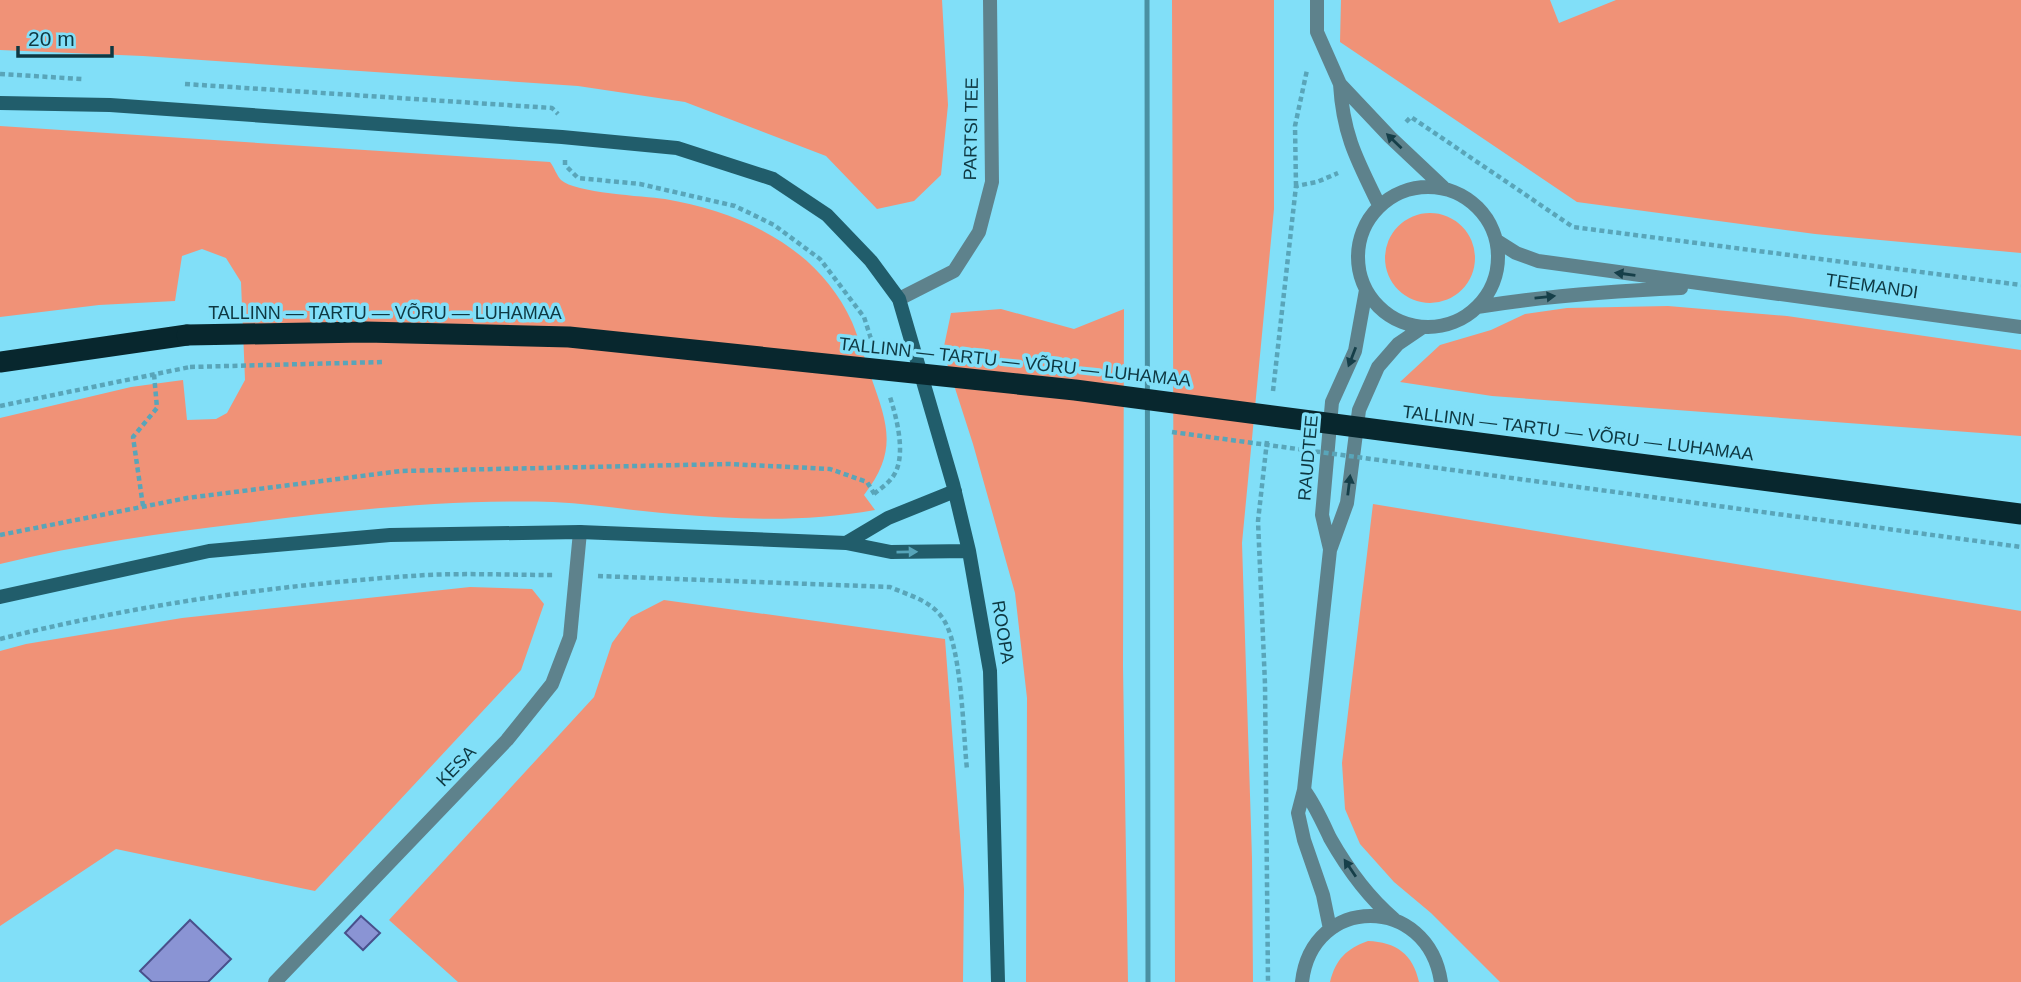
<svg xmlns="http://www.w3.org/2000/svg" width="2021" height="982" font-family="Arial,sans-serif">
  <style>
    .green { fill: #f09277 }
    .building { fill: #8a94d4; stroke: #49508b; stroke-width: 2 }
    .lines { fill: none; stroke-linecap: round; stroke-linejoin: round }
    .path { stroke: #59a5b9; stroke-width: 4.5; stroke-dasharray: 5 3.5; stroke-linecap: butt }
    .street { stroke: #5e828c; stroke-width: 14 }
    .secondary { stroke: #215d6b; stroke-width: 14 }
    .highway { stroke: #08272e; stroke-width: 21 }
    .rail { stroke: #4a90a2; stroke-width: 5 }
    .path-bridge { stroke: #59a5b9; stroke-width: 4.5; stroke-dasharray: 5 3.5; stroke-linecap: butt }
    .highway-bridge { stroke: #08272e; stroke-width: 21 }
    .oneway { fill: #163f49 }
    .oneway2 { fill: #56a4b9 }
    .labels { text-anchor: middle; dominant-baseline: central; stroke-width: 7; stroke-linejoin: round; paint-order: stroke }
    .street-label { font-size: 18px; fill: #0e3842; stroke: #81dff8 }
  </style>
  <rect width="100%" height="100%" fill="#81dff8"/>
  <!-- green -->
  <path class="green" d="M0,0h942l6,105 -7,70 -27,26 -37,8 -51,-53 -141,-54 -107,-16 -435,-30 -143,-6z
    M1172,0h102v209l-32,334 10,315 1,124h-78z
    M1341,0h209l9,23 57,-23h405v253l-206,-19 -238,-32 -237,-160z
    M0,126l550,36c4,5 7,14 11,18 14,13 82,16 104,19 76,13 153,48 187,123 7,17 13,37 19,55 17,48 27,74 -7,118l11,15c-67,12 -133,10 -201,4 -40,-3 -81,-10 -121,-12 -103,-3 -206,8 -307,21 -82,10 -165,21 -246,41v-146l131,-31 52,-7 4,40 29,-1 11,-6 18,-33 -4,-98 -15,-24 -24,-9 -20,7 -7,45 -76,4 -99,12z
    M1385 258a45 45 0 1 1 90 0a45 45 0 1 1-90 0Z
    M1668,306l119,10 234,34v86l-529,-40 -92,-14 40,-37 51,-15 34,-16 42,-6z
    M1001,309l73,20 50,-20 -1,358 5,315h-102l1,-284 -12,-105 -42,-149 -30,-93 8,-38z
    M1373,504l648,107v371h-521l-69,-69 -37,-31 -34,-38 -15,-35 -3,-46z
    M470,587l62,2 12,15 -23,66 -206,221 -199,-42 -116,77v-275l26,-7 156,-26z
    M664,600l281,39 19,250 -1,93h-505l-69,-62 205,-223 18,-54 19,-26z
    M1368,941c28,1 45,13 51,41h-89c6,-23 16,-33 38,-41z"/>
  <!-- building -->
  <path class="building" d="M361,916l19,17 -17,17 -18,-17z
    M190,920l41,39 -23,23h-56l-12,-11z"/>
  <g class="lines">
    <!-- path -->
    <path class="path" d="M0,74l82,5
      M185,84l367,24 6,6
      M1406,122l5,-5 162,110 448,58
      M565,160v5l13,13 62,6 95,22 39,19 46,34 44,58 8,25
      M1296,186l-1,-60 12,-56
      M1273,391l23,-205 21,-4 21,-9
      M0,406l190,-39
      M1267,441l-9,80 7,163 3,298
      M874,494c6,-5 13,-10 17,-15 17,-19 6,-60 -1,-82
      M143,506l-10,-69 24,-29 -3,-34
      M0,535l187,-37 214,-27 328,-7 101,5 37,13 8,13
      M598,576l292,11c18,8 39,13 51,29 21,25 22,118 26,153
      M0,639c139,-35 283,-55 426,-64 42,-2 85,0 128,0"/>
    <!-- street -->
    <path class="street" d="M1317,0v32l23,52 50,53 53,50
      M1340,84c3,51 17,76 39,121
      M1358 257a70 70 0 1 1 140 0a70 70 0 1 1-140 0Z
      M1497,241l19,12 22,8 483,66
      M899,299l55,-28 25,-39 13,-50 -2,-182
      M1477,307c68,-11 135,-16 204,-19
      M1330,549l-8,-34 10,-113 23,-51 11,-61
      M1304,790c11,15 18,31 26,48 17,30 38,59 64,81
      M1330,929l-7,-34 -19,-55 -6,-27 6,-23 26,-240 17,-47 12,-93 19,-43 20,-23 25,-17
      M275,982l232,-242 45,-56 18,-47 10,-105
      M1302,982c10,-88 126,-88 139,0"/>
    <!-- secondary -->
    <path class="secondary" d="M0,103l110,2 452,32 115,11 96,31 54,36 44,46 28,38 54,185 16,67 21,120 8,311
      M846,543l42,-25 67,-27
      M0,597l209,-46 181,-16 190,-3 266,11 45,9 78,-1"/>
    <!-- highway -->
    <path class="highway" d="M0,362l187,-27"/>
    <!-- rail -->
    <path class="rail" d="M1147,0l1,982"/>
    <!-- path-bridge -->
    <path class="path-bridge" d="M190,367l193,-5
      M1172,432l849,115"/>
    <!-- highway-bridge -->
    <path class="highway-bridge" d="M187,335l179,-3 203,5 506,53 946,124"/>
  </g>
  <!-- one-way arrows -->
  <defs><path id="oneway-solid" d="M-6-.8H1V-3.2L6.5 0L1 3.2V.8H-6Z" transform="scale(1.75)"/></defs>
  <g class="oneway">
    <use href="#oneway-solid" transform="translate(1394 141) rotate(-136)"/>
    <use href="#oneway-solid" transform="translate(1625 274) rotate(-172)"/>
    <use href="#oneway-solid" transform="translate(1545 297) rotate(-6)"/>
    <use href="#oneway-solid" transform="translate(1352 357) rotate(111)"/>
    <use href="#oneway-solid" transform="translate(1349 485) rotate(-83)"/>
    <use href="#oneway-solid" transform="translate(1350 868) rotate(-124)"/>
  </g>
  <use class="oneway2" href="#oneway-solid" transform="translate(907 552) rotate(-1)"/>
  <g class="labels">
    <!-- street labels -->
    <g class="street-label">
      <text transform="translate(971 129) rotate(-89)">PARTSI TEE</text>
      <text transform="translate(1872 286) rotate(8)">TEEMANDI</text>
      <text x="385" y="313">TALLINN — TARTU — VÕRU — LUHAMAA</text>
      <text transform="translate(1015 362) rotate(6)">TALLINN — TARTU — VÕRU — LUHAMAA</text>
      <text transform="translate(1578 433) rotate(7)">TALLINN — TARTU — VÕRU — LUHAMAA</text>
      <text transform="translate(1308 458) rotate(-85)">RAUDTEE</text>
      <text transform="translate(1003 632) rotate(81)">ROOPA</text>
      <text transform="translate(456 766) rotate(-46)">KESA</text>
    </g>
  </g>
  <!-- scale -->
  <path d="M18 46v10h94v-10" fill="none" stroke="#0e3842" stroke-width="3.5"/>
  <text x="28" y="46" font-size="21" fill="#0e3842" stroke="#81dff8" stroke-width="5" paint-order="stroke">20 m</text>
</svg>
